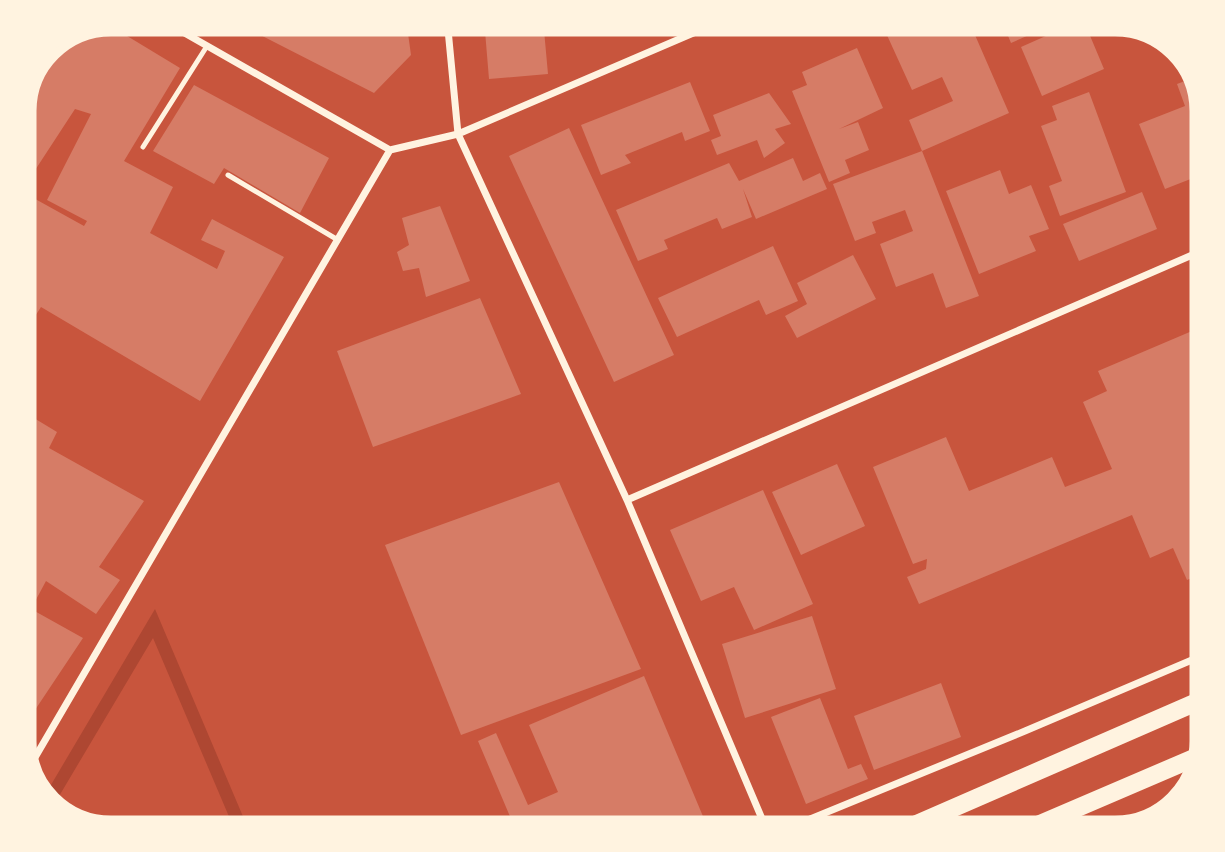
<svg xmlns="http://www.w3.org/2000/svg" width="1225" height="852" font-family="Cabin,sans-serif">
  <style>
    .green { fill: #ae4732 }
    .building { fill: #d67c66 }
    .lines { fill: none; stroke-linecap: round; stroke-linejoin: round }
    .service { stroke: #fff3e0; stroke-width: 5 }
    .minor { stroke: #fff3e0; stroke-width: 7 }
    .primary { stroke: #fff3e0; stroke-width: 18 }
    .rim { fill: none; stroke: #fff3e0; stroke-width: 9 }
  </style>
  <rect width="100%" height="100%" fill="#c8553d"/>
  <!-- green -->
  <path class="green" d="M155,609l95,224h-14l-83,-195 -101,170 -7,-13z"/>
  <!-- building -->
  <path class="building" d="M229,19h97l11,11 21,-11h48l5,36 -37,38z
    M484,19h59l5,55 -59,5z
    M887,19h81l41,94 -87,38 -13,-31 44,-19 -11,-24 -30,13 -31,-68z
    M1001,19h82l21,50 -62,27 -21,-49 27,-12 -1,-8 -36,16z
    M104,22l76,46 -56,93 49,26 -23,46 67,36 8,-18 -24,-11 11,-21 72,38 -84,144 -159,-94 -22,34v-151l65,36 3,-5 -40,-21 44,-86 -16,-5 -49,75 -7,-3v-77l31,-62z
    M857,48l26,60 -44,21 19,-7 11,28 -24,10 5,13 -21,9 -37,-91 15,-6 -5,-13z
    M1198,76l8,34v63l-41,16 -26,-65 46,-18 -8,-22z
    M690,82l20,49 -25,10 -3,-9 -57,23 6,8 -30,12 -20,-50z
    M194,85l135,73 -29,55 -76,-45 -10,16 -61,-33z
    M1089,92l37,100 -66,24 -11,-30 13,-5 -21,-55 16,-6 -5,-14z
    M769,93l22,31 -16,5 10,14 -21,15 -7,-18 -40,15 -6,-15 10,-4 -8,-21z
    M569,128l105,227 -60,27 -105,-226z
    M922,151l57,145 -33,12 -13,-35 -37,14 -16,-43 33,-13 -8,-21 -33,12 4,11 -21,8 -22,-57z
    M793,158l10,23 17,-8 7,16 -71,30 -13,-30 9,28 -30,12 -5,-11 -53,22 4,9 -30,12 -22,-51 113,-47 10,18z
    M1000,170l9,24 22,-9 18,44 -20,7 7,15 -57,23 -33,-83z
    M1142,192l15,37 -78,32 -16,-37z
    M440,206l30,75 -44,16 -7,-29 -16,3 -6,-19 12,-7 -7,-27z
    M773,246l25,55 -32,14 -7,-15 -82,37 -19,-39z
    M853,255l23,44 -79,39 -12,-22 22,-12 -10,-21z
    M480,298l41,96 -148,53 -36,-96z
    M1192,331l14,31v210l-19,8 -14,-32 -23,10 -18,-43 -213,89 -12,-27 19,-8 1,-10 -14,5 -40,-97 73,-30 23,54 83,-34 13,30 47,-18 -29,-67 24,-11 -9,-20z
    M19,409l38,23 -8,16 95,53 -45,66 21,13 -24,34 -50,-33 -15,28 52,29 -64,96z
    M837,464l28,62 -64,29 -29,-63z
    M559,482l82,187 -180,66 -76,-190z
    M763,490l50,114 -59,26 -20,-43 -33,14 -31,-71z
    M812,616l24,73 -91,29 -23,-74z
    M644,676l66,157h-193l-39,-92 18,-8 32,72 30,-13 -29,-67z
    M941,683l20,54 -87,33 -20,-54z
    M820,698l28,71 13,-5 7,15 -62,25 -35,-87z"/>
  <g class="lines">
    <!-- service -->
    <path class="service" d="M143,147l64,-101
      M228,175l110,65"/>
    <!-- minor -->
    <path class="minor" d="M160,19l230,131 68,-16 268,-115
      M447,19l11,115 169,366 141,333
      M627,500l579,-251
      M30,766l360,-616
      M776,833l249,-102 181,-77"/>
    <!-- primary -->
    <path class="primary" d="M896,833l310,-135
      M1019,833l182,-78"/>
  </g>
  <!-- crop -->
  <path d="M0 0H1225V852H0ZM111 32H1115A79 79 0 0 1 1194 111V741A79 79 0 0 1 1115 820H111A79 79 0 0 1 32 741V111A79 79 0 0 1 111 32Z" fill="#fff3e0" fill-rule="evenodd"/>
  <path class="rim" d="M111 32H1115A79 79 0 0 1 1194 111V741A79 79 0 0 1 1115 820H111A79 79 0 0 1 32 741V111A79 79 0 0 1 111 32Z"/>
</svg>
